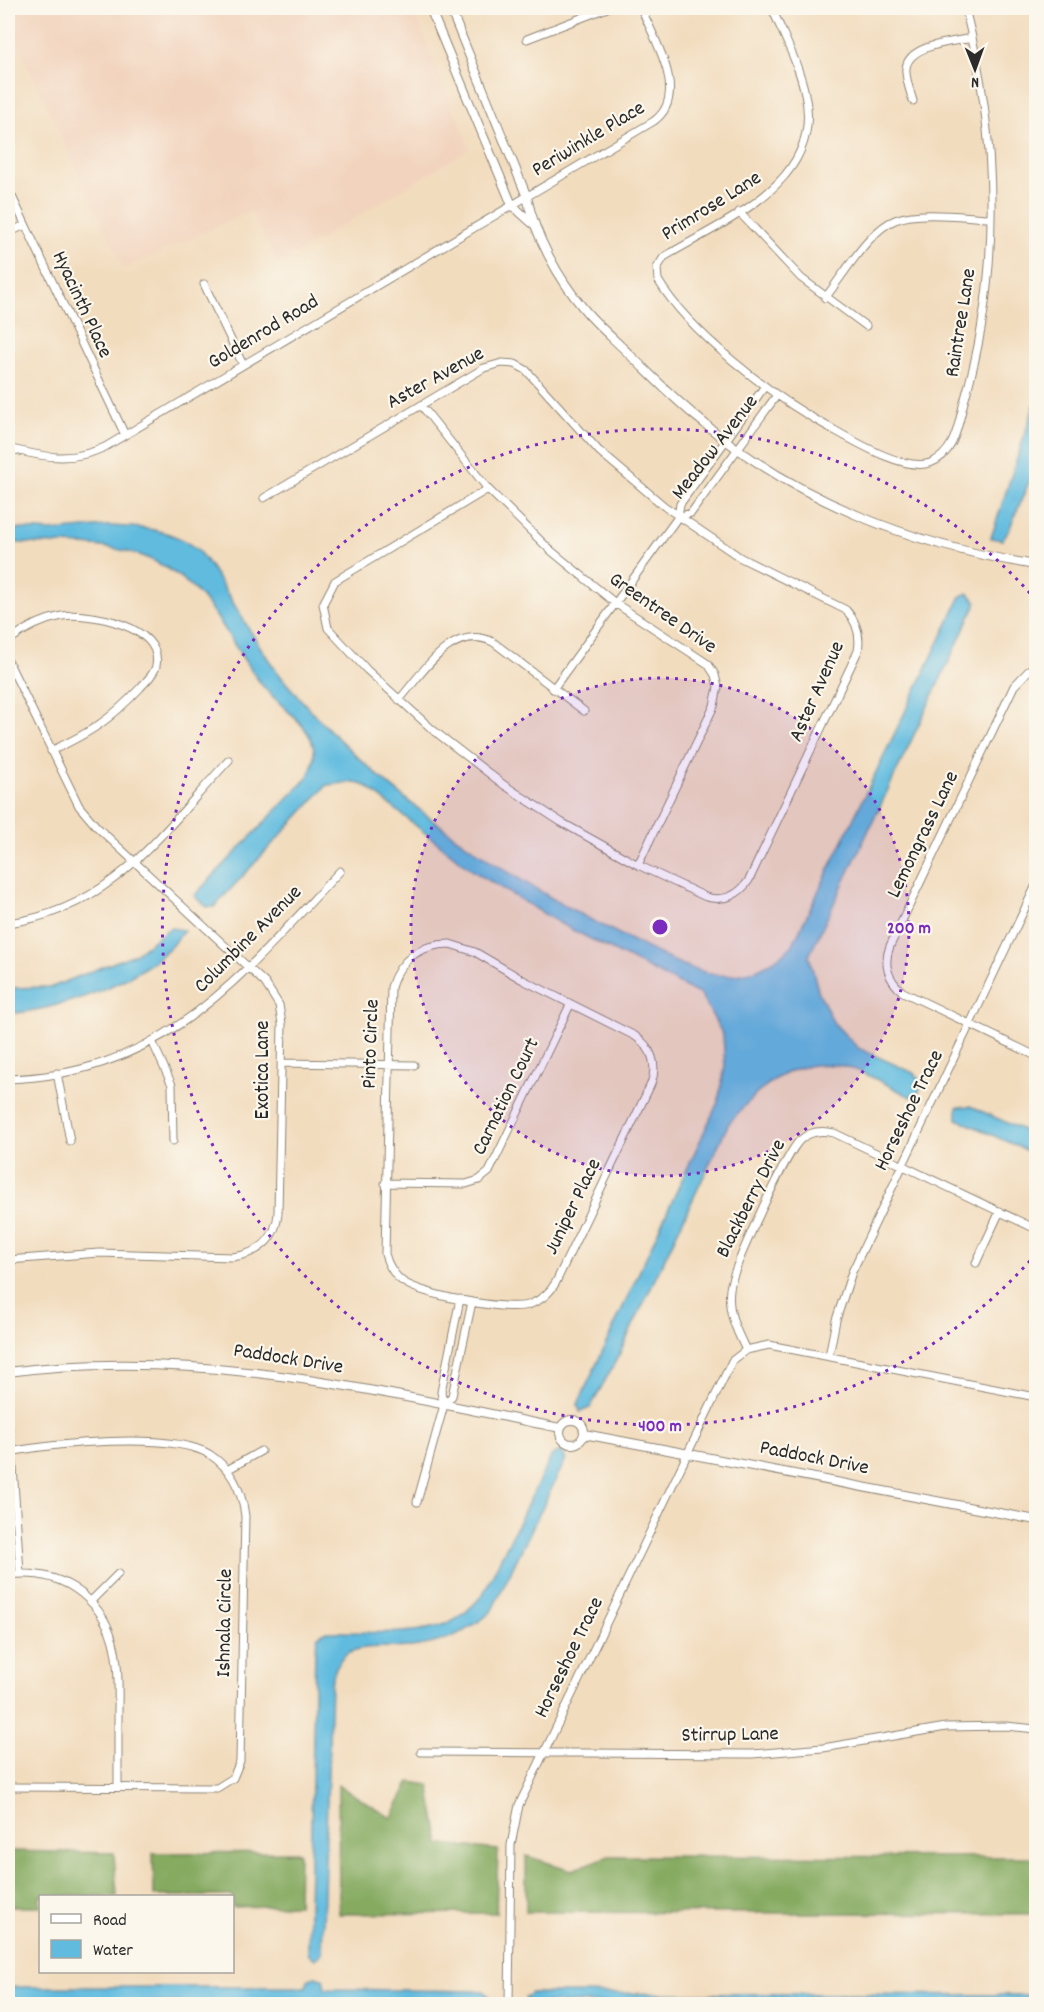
<svg xmlns="http://www.w3.org/2000/svg" width="1044" height="2012" font-family="Dekko,sans-serif">
  <style>
    .built { fill: #f2d4be }
    .forest { fill: #85aa60; stroke: #586a46; stroke-width: 1.5 }
    .water { fill: #61bbdf; stroke: #467385; stroke-width: 1.5 }
    .lines { fill: none; stroke-linecap: round; stroke-linejoin: round }
    .minor-casing { stroke: #8e8474; stroke-width: 9 }
    .tertiary-casing { stroke: #8e8474; stroke-width: 10 }
    .minor { stroke: #fff; stroke-width: 7 }
    .tertiary { stroke: #fff; stroke-width: 8 }
    .ring { fill: none; stroke: #7b2cbf; stroke-width: 3; stroke-dasharray: 3 6 }
    .labels { text-anchor: middle; dominant-baseline: central; stroke-width: 4.5; stroke-linejoin: round; paint-order: stroke }
    .street-label { font-size: 21px; fill: #2b2b2b; stroke: #fbf7ec }
    .centre { fill: #7b2cbf; stroke: #fbf7ec; stroke-width: 3 }
    .ring-label { font-size: 18px; text-anchor: middle; font-weight: bold; fill: #7b2cbf; stroke: #fbf7ec; stroke-width: 4.5; stroke-linejoin: round; paint-order: stroke }
  </style>
  <rect width="100%" height="100%" fill="#fbf7ec"/>
  <filter id="ink" filterUnits="userSpaceOnUse"><feTurbulence type="fractalNoise" baseFrequency=".0167" numOctaves="2"/><feDisplacementMap in="SourceGraphic" scale="12" xChannelSelector="R" yChannelSelector="G"/><feConvolveMatrix kernelMatrix="1 2 1 2 8 2 1 2 1" color-interpolation-filters="sRGB"/></filter>
  <filter id="wash" filterUnits="userSpaceOnUse"><feTurbulence type="fractalNoise" baseFrequency=".008" numOctaves="4" result="noise"/><feDisplacementMap in="SourceGraphic" scale="24" xChannelSelector="R" yChannelSelector="G"/><feGaussianBlur stdDeviation="1.35" result="paint"/><feColorMatrix in="noise" values="0 0 0 0 0 0 0 0 0 0 0 0 0 0 0 0 0 1.4 0 .05"/><feComposite in="paint" operator="in"/></filter>
  <g filter="url(#wash)">
    <rect width="100%" height="100%" fill="#f2dcbe"/>
    <!-- built -->
    <path class="built" d="M8,8h405l57,141 -192,115 -28,-53 -126,58 -116,-244z"/>
    <!-- forest -->
    <path class="forest" d="M410,1782l19,3 11,59 58,6 -2,63 -157,1 -1,-129 53,33z
      M8,1851l106,2 3,43h-77v11h-32z
      M299,1852l-1,53 -65,2 -1,-11h-78l-1,-43z
      M526,1856l46,14 37,-14 427,1v57l-510,-2z"/>
    <!-- water -->
    <path class="water" d="M1036,400v65l-27,65 -7,10 -11,-2z
      M107,526c31,1 66,2 90,24 10,10 19,25 26,37 21,32 40,69 65,98 93,108 212,191 339,253 30,15 59,32 92,37 30,3 52,-10 73,-29l169,-350 7,-3 9,9 -168,354 9,34 15,32 25,26 58,26 5,10 -3,11 -7,2c-19,-9 -48,-27 -68,-31 -54,-9 -81,20 -114,57l-110,232 -29,53 -10,4 -2,-8 140,-302 7,-36 -2,-31 -22,-40 -140,-71 -88,-53 -107,-85 -13,-4 -26,3 -113,122h-7l-13,-11 113,-118c7,-13 10,-25 4,-39 -8,-18 -36,-38 -49,-54 -38,-48 -49,-96 -110,-125 -45,-20 -96,-14 -144,-18v-14l43,3z
      M170,928l14,2c-33,50 -119,78 -176,84v-26l44,-1 83,-33z
      M970,1106l66,30v19l-79,-36v-12z
      M561,1451l5,8 -75,153c-23,20 -48,32 -80,35 -20,2 -48,-4 -65,7 -9,7 -12,19 -15,29l-9,270 -7,6 -7,-6 7,-302 3,-15 7,-4c38,-1 85,5 121,-8 15,-5 25,-17 36,-28l70,-141z
      M315,1976l8,2 2,11 159,2 6,6 -3,7 -479,-3v-14h298l2,-7z
      M531,1993l505,2v9l-507,-1 -4,-5z"/>
  </g>
  <g filter="url(#ink)">
    <g class="lines">
      <!-- minor casing -->
      <g class="minor-casing">
        <path id="minor" d="M772,8c11,27 27,56 33,86 20,89 -80,126 -141,163l-7,11 1,12c31,52 114,116 167,145 24,13 78,47 105,38 25,-9 28,-38 34,-61 38,-128 34,-266 1,-394
          M527,39l80,-31
          M913,101c-3,-10 -8,-23 -7,-33 3,-24 48,-26 66,-30
          M8,188l117,247
          M739,212l62,66 65,48
          M8,233l17,-8
          M204,284l39,81
          M825,298c18,-22 44,-68 70,-78 24,-10 70,-3 96,-2
          M765,386l-85,118 -2,13 13,-4 86,-118
          M421,405l67,84 61,60 66,54 93,61 7,11 3,12 -4,19 -76,159
          M8,448c35,9 63,15 97,-1l549,-326c36,-26 0,-82 -13,-113
          M264,498l220,-130 18,-5 13,1 11,6 73,81 65,55 77,52 105,52c11,12 15,25 12,41l-109,229c-10,15 -25,22 -43,17l-68,-32 -77,-43 -57,-37 -71,-55 -66,-60 -39,-42 -5,-24 12,-23 153,-92
          M8,641c16,-12 33,-21 54,-25 27,-4 102,10 94,50 -2,9 -10,15 -16,22 -31,33 -49,44 -89,63
          M8,661l71,145 17,20 169,157 14,22 3,19 -4,189c-2,27 -20,41 -46,44l-133,-4 -91,7
          M1036,663l-22,23 -124,260c-7,18 -2,34 13,46l133,64
          M553,689l125,-172
          M399,700c23,-26 53,-78 94,-58l91,69
          M8,923c104,-13 154,-91 221,-163
          M450,944l25,8 48,28 112,56c17,11 23,29 16,48l-95,198c-6,11 -16,19 -28,23 -23,6 -107,-10 -126,-24 -9,-7 -14,-16 -17,-27l6,-267c8,-27 30,-43 59,-43z
          M152,1041l20,44 1,56
          M281,1063l133,2
          M57,1073l13,68
          M8,1079c158,-5 233,-103 332,-208
          M385,1183l81,1 13,-4 10,-8 81,-167
          M976,1263l24,-52
          M746,1350c-10,-20 -19,-39 -16,-61 2,-20 57,-137 70,-149 10,-9 22,-10 34,-7l202,96
          M829,1356l7,-36 16,-48 184,-387
          M444,1405l-3,-13 19,-93
          M8,1424l4,27 8,122
          M8,1452c46,-8 161,-21 201,2 22,14 33,37 36,62l-5,245 -7,17 -16,10 -209,-1
          M227,1470l34,-19
          M417,1502l27,-97 8,-9 20,-94
          M8,1575c23,-3 46,0 66,13 44,29 45,73 44,121 0,26 0,52 0,78
          M91,1601l27,-27
          M421,1752l331,2 71,-6 123,-21 60,-1 30,3
          M509,2004l2,-159 8,-40 213,-444 14,-11 23,-5 267,52"/>
      </g>
      <!-- tertiary casing -->
      <g class="tertiary-casing">
        <path id="tertiary" d="M430,8l82,197 20,18
          M450,8l77,189c8,39 31,81 57,112 13,16 30,30 45,45 23,22 45,45 70,65 95,81 215,127 337,146
          M8,1372c190,-25 367,19 552,56
          M560 1432a12 12 0 1 1 24 0a12 12 0 1 1-24 0Z
          M584,1434l452,86"/>
      </g>
      <!-- minor -->
      <use href="#minor" class="minor"/>
      <!-- tertiary -->
      <use href="#tertiary" class="tertiary"/>
    </g>
  </g>
  <!-- distance rings -->
  <circle cx="660" cy="927" r="249" fill="#7b2cbf" fill-opacity=".12"/>
  <g class="ring">
    <circle cx="660" cy="927" r="249"/>
    <path d="M1036 1254A498 498 0 1 1 1036 600"/>
  </g>
  <g class="labels">
    <!-- street labels -->
    <g class="street-label">
      <text transform="translate(589 140) rotate(-31)">Periwinkle Place</text>
      <text transform="translate(712 207) rotate(-32)">Primrose Lane</text>
      <text transform="translate(81 305) rotate(65)">Hyacinth Place</text>
      <text transform="translate(962 323) rotate(-81)">Raintree Lane</text>
      <text transform="translate(264 333) rotate(-31)">Goldenrod Road</text>
      <text transform="translate(436 379) rotate(-29)">Aster Avenue</text>
      <text transform="translate(716 448) rotate(-52)">Meadow Avenue</text>
      <text transform="translate(662 614) rotate(35)">Greentree Drive</text>
      <text transform="translate(818 692) rotate(-66)">Aster Avenue</text>
      <text transform="translate(924 835) rotate(-64)">Lemongrass Lane</text>
      <text transform="translate(249 940) rotate(-45)">Columbine Avenue</text>
      <text transform="translate(372 1044) rotate(-88)">Pinto Circle</text>
      <text transform="translate(264 1070) rotate(-90)">Exotica Lane</text>
      <text transform="translate(507 1097) rotate(-64)">Carnation Court</text>
      <text transform="translate(910 1111) rotate(-64)">Horseshoe Trace</text>
      <text transform="translate(752 1199) rotate(-63)">Blackberry Drive</text>
      <text transform="translate(574 1207) rotate(-64)">Juniper Place</text>
      <text transform="translate(288 1360) rotate(9)">Paddock Drive</text>
      <text transform="translate(814 1459) rotate(11)">Paddock Drive</text>
      <text transform="translate(226 1623) rotate(-89)">Ishnala Circle</text>
      <text transform="translate(570 1658) rotate(-64)">Horseshoe Trace</text>
      <text transform="translate(730 1736) rotate(-1)">Stirrup Lane</text>
    </g>
  </g>
  <circle cx="660" cy="927" r="9" class="centre"/>
  <g class="ring-label">
    <text x="909" y="933">200 m</text>
    <text x="660" y="1431">400 m</text>
  </g>
  <!-- margin -->
  <rect width="1044" height="2012" fill="none" stroke="#fbf7ec" stroke-width="30"/>
  <!-- legend -->
  <rect x="39" y="1895" width="195" height="78" fill="#fbf7ec" stroke="#a8a59f" stroke-width="1.5"/>
  <rect x="51" y="1914" width="30" height="9" fill="#ffffff" stroke="#a8a59f" stroke-width="1.5"/>
  <text x="93" y="1925" font-size="18" fill="#2b2b2b">Road</text>
  <rect x="51" y="1940" width="30" height="18" fill="#61bbdf" stroke="#a8a59f" stroke-width="1.5"/>
  <text x="93" y="1955" font-size="18" fill="#2b2b2b">Water</text>
  <!-- north arrow -->
  <g transform="translate(975 69) rotate(179)" stroke="#fbf7ec" stroke-width="4.5" paint-order="stroke">
  <path d="M0-4.5L10 22L0 15L-10 22Z" fill="#2b2b2b"/>
  <text y="-9" font-size="16" font-weight="bold" text-anchor="middle" fill="#2b2b2b">N</text>
  </g>
</svg>
